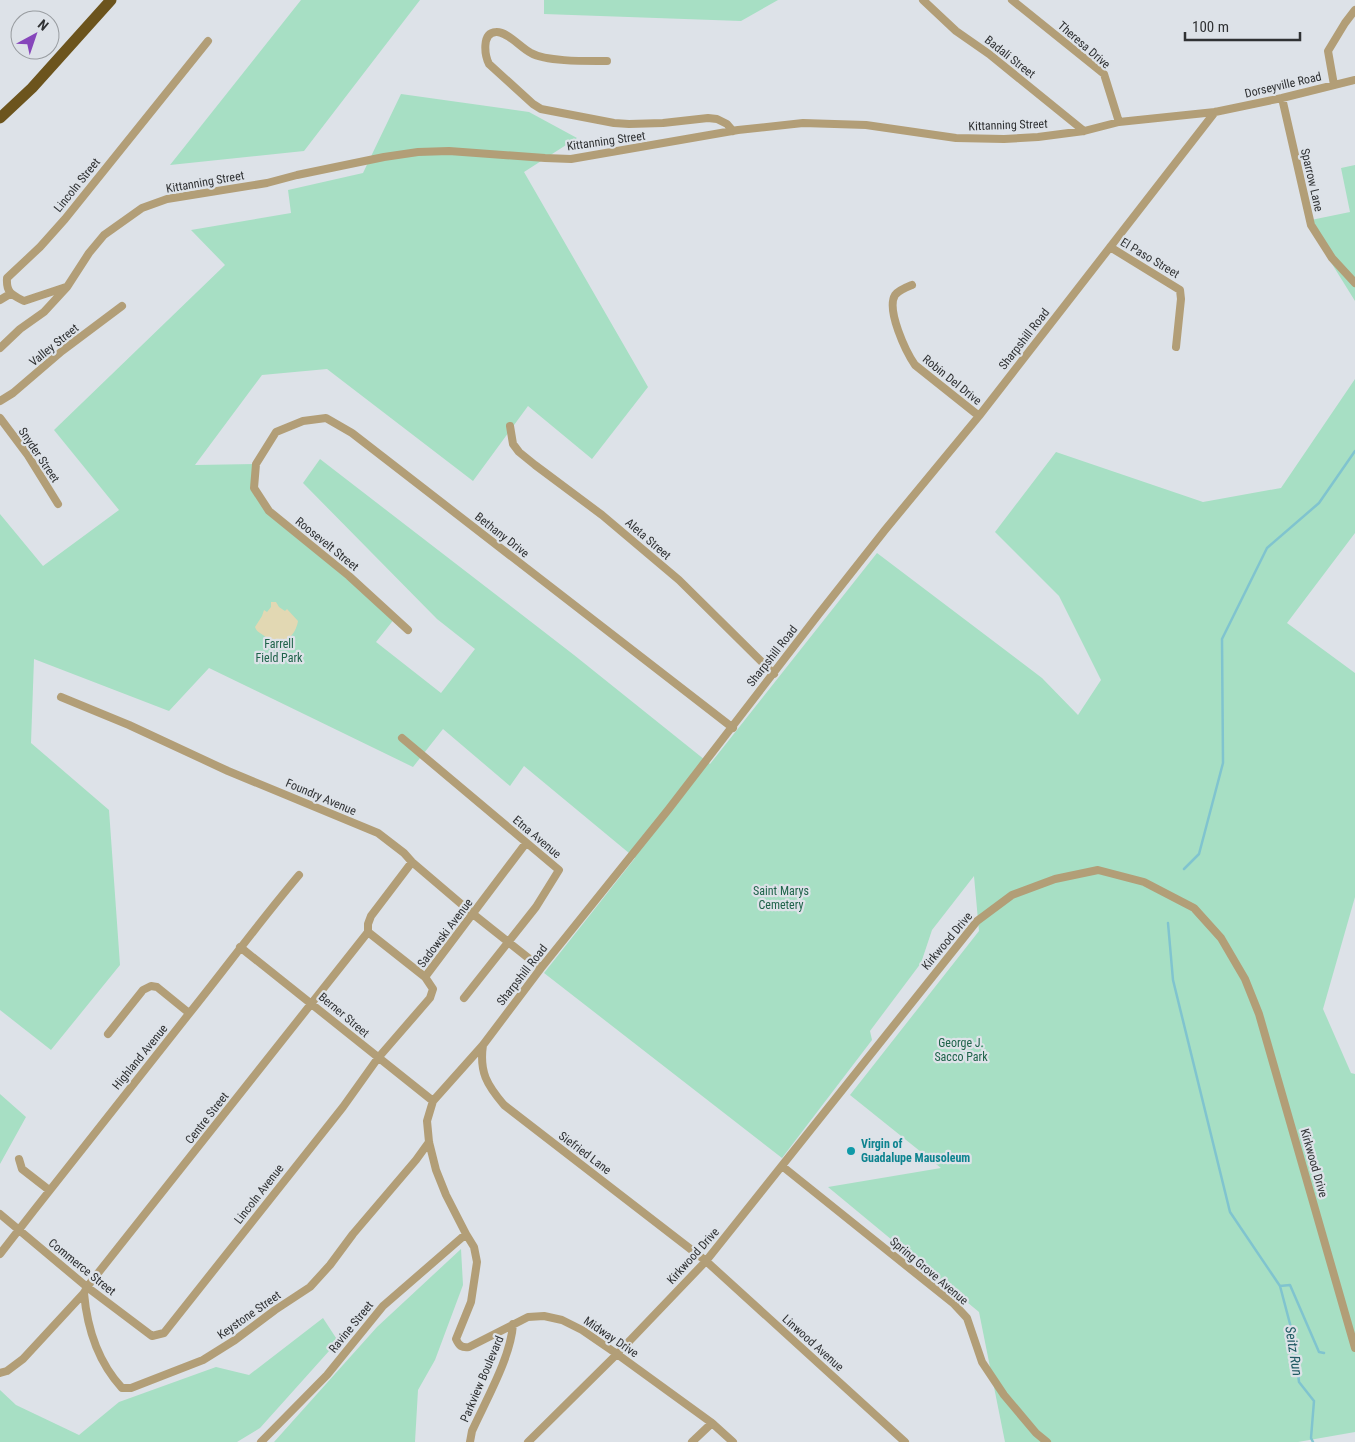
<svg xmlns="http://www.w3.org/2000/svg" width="1355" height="1442" font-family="'Roboto Condensed',sans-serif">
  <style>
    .green { fill: #a7dfc4 }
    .sand { fill: #e2d8b3 }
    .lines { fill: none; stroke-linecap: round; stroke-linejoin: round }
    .stream { stroke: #80c4cf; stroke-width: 2.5 }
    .minor { stroke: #b29e77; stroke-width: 8 }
    .highway { stroke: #6c541d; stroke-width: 11 }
    .culture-dot { fill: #0f9aa8; stroke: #dde2e8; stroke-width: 2 }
    .labels { text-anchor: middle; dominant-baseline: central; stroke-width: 4.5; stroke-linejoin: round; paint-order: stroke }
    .street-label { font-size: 12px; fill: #303234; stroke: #dde2e8 }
    .park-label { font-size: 12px; fill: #1f634a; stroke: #dde2e8 }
    .culture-label { font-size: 12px; font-weight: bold; fill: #0d838f; stroke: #dde2e8; text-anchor: start }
    .water-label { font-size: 14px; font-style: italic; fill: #205a63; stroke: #dde2e8 }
  </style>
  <rect width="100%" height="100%" fill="#dde2e8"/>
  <!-- green -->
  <path class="green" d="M301,0h119l-116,151 -134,14z
    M544,0h234l-37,21 -197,-7z
    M401,94l128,18 48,26 -53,34 124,215 -56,72 -64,-53 -55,75 -146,-112 -65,6 -67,90 61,-1 -2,24 15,23 126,107 -19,24 65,51 34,-44 -38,-30 -134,-136 17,-24 254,196 136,109 167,-211 165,125 36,37 23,-35 -42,-84 -64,-64 61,-80 147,50 78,-14 74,-109v154l-68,90 68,50v224l-32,112 28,64 4,1v358l-57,10h-293l-26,-130 -151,-125 113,-19 -91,-73 129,-164 -5,-55 -42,54 -11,33 -51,68 2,9 -90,118 -238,-185 91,-115 -111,-92 -14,20 -67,-57 -30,38 -204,-99 -40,43 -135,-52 -3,84 78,67 11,155 -69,85 -51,-40v-496l43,52 76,-56 -65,-80 171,-165 -34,-35 100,-17 -3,-23 75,-17z
    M1355,165v136l-41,-66 -3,-15 39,-8 -9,-44z
    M0,1094l26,23 -26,47z
    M461,1249l2,36 -28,75 -17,30 -3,52h-141l103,-115z
    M323,1318l15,23 -78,87 -23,14h-237v-52l16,15 63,30 40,-33 97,-35 33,8z"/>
  <!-- sand -->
  <path class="sand" d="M271,602h5l3,5 6,4 2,-2 11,12c-2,12 -11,24 -25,20 -3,-1 -7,-4 -10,-6 -4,-3 -6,-3 -8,-8l7,-11 2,-6 3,2 4,-5z"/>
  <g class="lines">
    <!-- stream -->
    <path class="stream" d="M1184,869l15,-15 24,-91 -1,-124 45,-91 52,-45 36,-52
      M1168,923l5,57 57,232 50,74 14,53 5,43 15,19 -3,37 2,4
      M1280,1286l10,-1 29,67 5,1"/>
    <!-- minor -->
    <path class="minor" d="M923,0l33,31 33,23 95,77
      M1012,0l92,74 15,48
      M607,61c-19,0 -60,1 -76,-8 -10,-5 -24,-22 -35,-21 -15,1 -11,24 -7,32l44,40 8,5 73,14 15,1 34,-1 45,-5 9,1 10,5 6,7
      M1334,85l-6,-34 17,-28 10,-13
      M1282,98l29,127 21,33 23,25
      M1110,247l70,43 1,9 -5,48
      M912,285c-5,2 -13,5 -17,10 -9,15 11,57 20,70l64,51
      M66,287l-42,14c-12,-6 -18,-8 -17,-23l33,-31 25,-28 143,-178
      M0,300l10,-6
      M0,348l20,-19 24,-17 23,-25 22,-34 15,-18 38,-27 25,-9 100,-16 30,-8 87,-18 34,-5 31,-1 96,7 26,1 167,-29 65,-7 63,2 90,13 48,1 34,-2 46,-6 35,-9 96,-10 67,-14 73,-18
      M0,401l13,-8 49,-42 60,-45
      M0,418l27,36 31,50
      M510,426l3,18 6,8 16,13 67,50 77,65 95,94
      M408,630l-59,-54 -80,-65 -15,-23 2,-24 20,-32 27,-11 23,-3 26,15 381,295
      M61,697l68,28 99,46 150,62 26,20 8,9 61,52 68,54
      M402,738l157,132 -23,37 -72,91
      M240,947l193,154
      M425,977l101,-134
      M108,1034l35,-44 8,-4 6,1 32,26
      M483,1045c-4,27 4,40 21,60l202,156 199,181
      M19,1159l3,10 27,21
      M782,1166l172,138 13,14 15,44 22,33 32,38 11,9
      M0,1214l87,73 65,49 12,-3 179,-226 35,-49 52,-60 3,-9 -8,-12 -57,-45
      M0,1254c62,-80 125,-159 188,-239 37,-46 72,-94 111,-140
      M84,1293c3,34 14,69 38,95h9l72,-28 32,-20 40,-30 35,-23 20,-22 23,-31 63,-74 13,-18
      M0,1373l7,-2 16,-12 61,-66 3,-6 281,-355v-8l3,-8 41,-54
      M261,1442l66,-67 56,-69 83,-72
      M470,1442l2,-11c14,-31 39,-74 41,-107
      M528,1442l89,-88 89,-93 271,-340 35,-26 43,-16 43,-9 46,12 50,26 27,30 24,41 14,35 96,334
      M692,1442l20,-19
      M733,1442l-21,-19 -95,-69 -35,-24 -20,-10 -18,-4 -16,1 -59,30c-7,1 -10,-1 -13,-8l15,-37 6,-40 -3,-15 -8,-13 -20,-39 -10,-25 -7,-28 -2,-21 6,-20 50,-56 58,-77 127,-158 150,-195 67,-85 94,-114 236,-304"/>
    <!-- highway -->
    <path class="highway" d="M0,118l32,-30 79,-88"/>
  </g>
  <!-- markers -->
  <circle class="culture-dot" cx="851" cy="1151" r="5"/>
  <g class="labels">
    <!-- street labels -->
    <g class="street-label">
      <text transform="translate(1084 45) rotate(41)">Theresa Drive</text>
      <text transform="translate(1010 57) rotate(38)">Badali Street</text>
      <text transform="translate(1283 85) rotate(-13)">Dorseyville Road</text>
      <text transform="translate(1008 125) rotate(-2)">Kittanning Street</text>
      <text transform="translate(606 141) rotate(-8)">Kittanning Street</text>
      <text transform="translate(1312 180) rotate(77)">Sparrow Lane</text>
      <text transform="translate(205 182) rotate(-10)">Kittanning Street</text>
      <text transform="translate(77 185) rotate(-51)">Lincoln Street</text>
      <text transform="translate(1150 258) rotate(31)">El Paso Street</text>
      <text transform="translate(1024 339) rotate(-52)">Sharpshill Road</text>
      <text transform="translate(54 345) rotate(-39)">Valley Street</text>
      <text transform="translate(952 380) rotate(39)">Robin Del Drive</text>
      <text transform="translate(39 455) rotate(56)">Snyder Street</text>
      <text transform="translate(502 535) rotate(38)">Bethany Drive</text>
      <text transform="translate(648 539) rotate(41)">Aleta Street</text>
      <text transform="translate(327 544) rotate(39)">Roosevelt Street</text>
      <text transform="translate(772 656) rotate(-52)">Sharpshill Road</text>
      <text transform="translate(321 797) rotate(23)">Foundry Avenue</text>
      <text transform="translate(537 837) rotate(40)">Etna Avenue</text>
      <text transform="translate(445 933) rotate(-53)">Sadowski Avenue</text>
      <text transform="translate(947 941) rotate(-50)">Kirkwood Drive</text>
      <text transform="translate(522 975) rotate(-52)">Sharpshill Road</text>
      <text transform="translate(344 1015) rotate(40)">Berner Street</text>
      <text transform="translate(140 1057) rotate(-51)">Highland Avenue</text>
      <text transform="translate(207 1118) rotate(-52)">Centre Street</text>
      <text transform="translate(585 1153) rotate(37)">Siefried Lane</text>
      <text transform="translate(1314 1163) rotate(74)">Kirkwood Drive</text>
      <text transform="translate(259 1194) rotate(-52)">Lincoln Avenue</text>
      <text transform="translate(693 1256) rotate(-48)">Kirkwood Drive</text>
      <text transform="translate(82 1267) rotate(39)">Commerce Street</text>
      <text transform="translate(929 1271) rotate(40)">Spring Grove Avenue</text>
      <text transform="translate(249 1315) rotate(-35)">Keystone Street</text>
      <text transform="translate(351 1327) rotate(-51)">Ravine Street</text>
      <text transform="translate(611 1337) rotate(34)">Midway Drive</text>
      <text transform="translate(813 1343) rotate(42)">Linwood Avenue</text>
      <text transform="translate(482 1379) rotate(-67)">Parkview Boulevard</text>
    </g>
    <!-- park labels -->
    <g class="park-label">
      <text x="279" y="644">Farrell<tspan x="279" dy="14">Field Park</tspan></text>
      <text x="781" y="891">Saint Marys<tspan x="781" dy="14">Cemetery</tspan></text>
      <text x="961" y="1043">George J.<tspan x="961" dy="14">Sacco Park</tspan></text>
    </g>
    <!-- culture labels -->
    <g class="culture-label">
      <text x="861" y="1144">Virgin of<tspan x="861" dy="14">Guadalupe Mausoleum</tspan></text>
    </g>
    <!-- water labels -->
    <g class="water-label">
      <text transform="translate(1294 1351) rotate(81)">Seitz Run</text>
    </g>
  </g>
  <!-- north arrow -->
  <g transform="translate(35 35) rotate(40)"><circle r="24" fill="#dde2e8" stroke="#989ca0"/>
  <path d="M0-4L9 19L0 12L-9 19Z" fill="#8646bb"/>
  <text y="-8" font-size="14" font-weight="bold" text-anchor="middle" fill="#303234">N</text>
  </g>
  <!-- scale -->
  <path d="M1185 32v8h115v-8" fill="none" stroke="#303234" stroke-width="2.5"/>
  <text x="1192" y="32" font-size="15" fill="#303234" stroke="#dde2e8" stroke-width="4" paint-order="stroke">100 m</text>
</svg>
